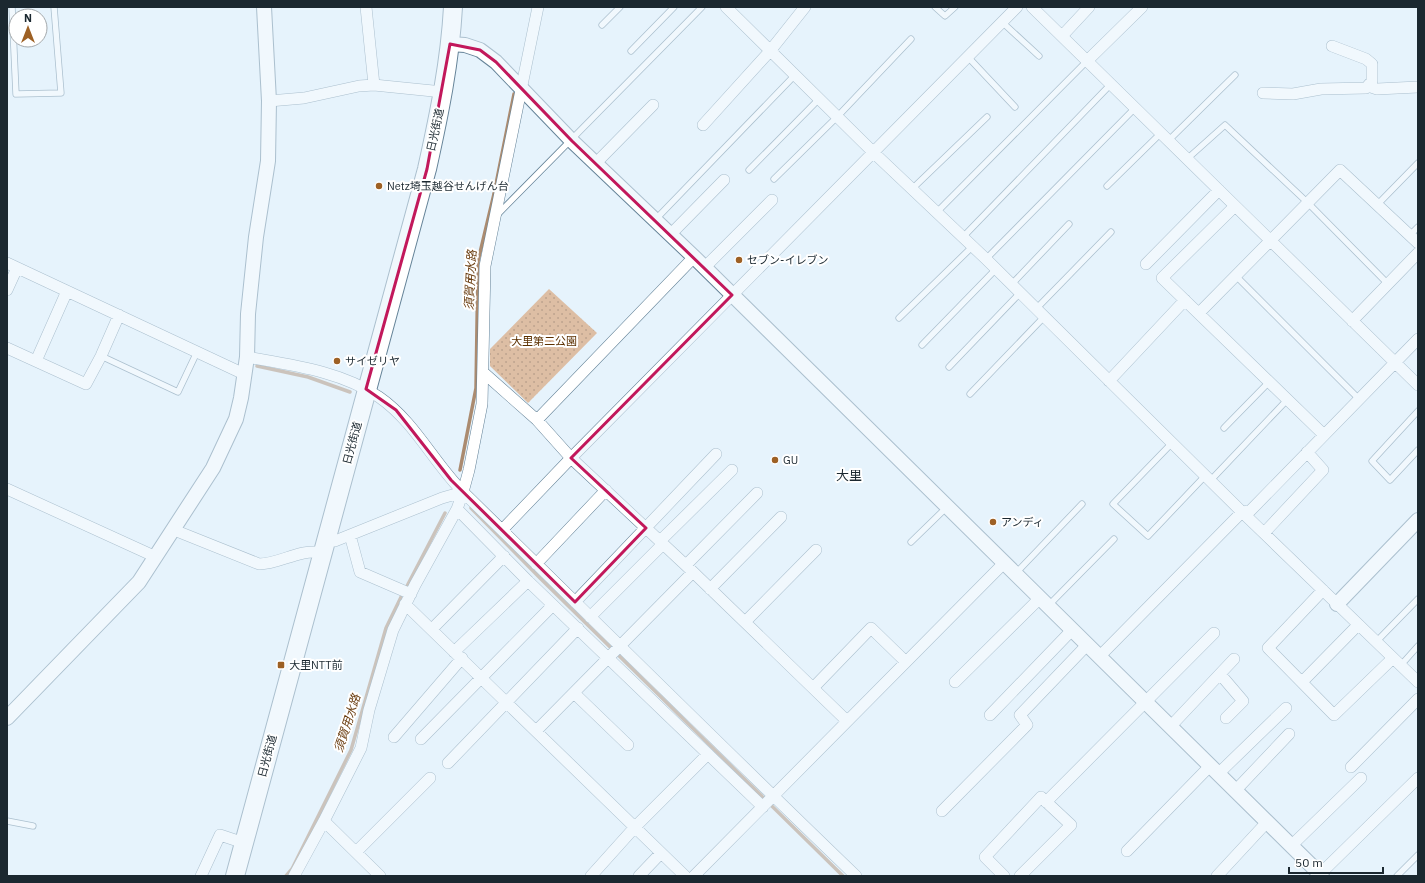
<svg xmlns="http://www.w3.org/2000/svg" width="1425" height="883" font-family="'IBM Plex Sans','Noto Sans JP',sans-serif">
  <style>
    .park { fill: url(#park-dots) }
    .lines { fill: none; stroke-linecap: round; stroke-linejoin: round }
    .stream { stroke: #ab8b70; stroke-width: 3.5 }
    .service-casing { stroke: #658398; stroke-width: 7 }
    .minor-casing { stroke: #658398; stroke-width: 12 }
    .tertiary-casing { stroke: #658398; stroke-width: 16 }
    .primary-casing { stroke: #658398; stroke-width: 20 }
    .service { stroke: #fff; stroke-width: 5.5 }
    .minor { stroke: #fff; stroke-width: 11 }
    .tertiary { stroke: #fff; stroke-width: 14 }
    .primary { stroke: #fff; stroke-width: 18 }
    .marked { fill: none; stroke: #c2185b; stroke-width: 3; stroke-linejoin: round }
    .poi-dot { fill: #9d6024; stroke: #fff; stroke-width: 1.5 }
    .labels { text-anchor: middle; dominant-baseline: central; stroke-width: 4; stroke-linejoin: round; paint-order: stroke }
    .street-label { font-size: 11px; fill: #1b2830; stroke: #fff }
    .poi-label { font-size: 11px; fill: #1b2830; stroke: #fff; text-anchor: start }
    .park-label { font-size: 11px; fill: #5c3000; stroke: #fff }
    .water-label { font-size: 12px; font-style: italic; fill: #6b3e11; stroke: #fff }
    .quarter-label { font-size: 13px; fill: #1b2830; stroke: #fff }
  </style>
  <defs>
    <pattern id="park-dots" width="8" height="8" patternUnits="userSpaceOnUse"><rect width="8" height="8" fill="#ddbea4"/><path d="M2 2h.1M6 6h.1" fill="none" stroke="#bda38e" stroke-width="1.8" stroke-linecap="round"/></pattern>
  </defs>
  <rect width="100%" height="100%" fill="#e6f3fc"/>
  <!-- park -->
  <path class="park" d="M549,289l48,44 -69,70 -38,-37v-17z"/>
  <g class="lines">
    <!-- stream -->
    <path class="stream" d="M257,366l51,11 42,15
      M460,470l16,-82 2,-127 16,-67 20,-100
      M471,508l70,71 302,297
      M406,588l39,-75
      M286,876l6,-7 59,-119 35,-122 17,-35"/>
    <!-- service casing -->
    <g class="service-casing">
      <path id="service" d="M12,7l4,87 45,-1 -7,-86
        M935,7l10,9 10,-9
        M1002,22l37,34
        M602,25l18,-18
        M631,51l43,-44
        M968,57l47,50
        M1169,140l66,-65
        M1187,159l38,-34 83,78 80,81
        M749,170l70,-71
        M774,179l63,-62 74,-78
        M1107,186l54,-53
        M912,189l75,-72
        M1378,204l40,-41
        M937,212l150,-151
        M497,215l205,-208
        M655,220l140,-145
        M1410,235l8,-8
        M963,237l148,-153
        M986,259l149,-151
        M1236,276l123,123
        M1011,285l58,-61
        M1036,309l75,-77
        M899,318l73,-71
        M922,345l74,-76
        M101,356l77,36 19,-40
        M949,367l71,-74
        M970,394l74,-77
        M1418,411l-46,50 18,19 28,-30
        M1224,428l45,-46
        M1172,443l-59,61 35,32 57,-60
        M1210,481l77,-81
        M911,542l36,-35
        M1015,574l67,-70
        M1048,606l66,-67
        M1376,642l42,-43
        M1401,665l17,-19
        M7,821l26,5
        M1397,876l21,-21"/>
    </g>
    <!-- minor casing -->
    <g class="minor-casing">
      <path id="minor" d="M366,7l8,78
        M726,7l148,146 112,106 256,253 176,170
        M1032,7l386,378
        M1062,36l27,-29
        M1087,61l55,-54
        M1368,86l9,3 41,-2
        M1263,93l30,1 28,-5 45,-1 6,-7v-17l-6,-5 -34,-13
        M269,101l35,-3 55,-12 15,-1 69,7
        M703,125l67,-74 35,-44
        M596,163l57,-58
        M1235,206l-73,72 162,157
        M670,235l54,-55
        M7,263l237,111
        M1146,264l73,-74
        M704,268l68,-68
        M7,290l10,-22
        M1199,313l141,-143 78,73
        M1352,321l66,-68
        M7,348l79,36 15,-28 18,-41
        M247,357c44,8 94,14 132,40 36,25 54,65 84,95 131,128 261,257 393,384
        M36,361l31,-70
        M484,373l53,47 34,38 122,114 154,149
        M1109,381l76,-81
        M537,420l157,-163
        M7,489l149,68
        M457,509l71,72 235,226
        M503,529l68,-71 446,-451
        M174,530l85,34c21,0 41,-16 63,-11
        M1264,533l59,-63 -16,-18
        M350,535l10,37 51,22
        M326,538l9,3 107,-43 21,-6 6,-22 13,-66 3,-138 53,-259
        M660,541l72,-71
        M536,564l70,-74
        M686,565l71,-72
        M710,589l71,-72
        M1323,590l-55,58 66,67 59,-57
        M575,602l141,-148
        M405,604l280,272
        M590,617l73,-73
        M745,622l71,-72
        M432,629l72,-73
        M454,652l74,-71
        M1099,657l143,-145 8,-1 168,-172
        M1220,674l23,27 -17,17
        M955,682l85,-84
        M1302,682l56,-57
        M813,688l58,-60 35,34
        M574,693l54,52
        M990,715l82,-85
        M1170,727l64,-68
        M536,731l157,-159
        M394,737l68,-79
        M421,739l132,-134
        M448,763l130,-135
        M1351,767l67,-68
        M1218,774l68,-66
        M1235,791l54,-57
        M1046,802l168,-169
        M942,811l85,-86 -7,-10 67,-70
        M324,821l56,55
        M1291,846l70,-68
        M1127,851l83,-85
        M356,852l74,-74
        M201,876l19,-41 24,8
        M294,876l30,-55 37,-73 8,-38 24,-80 22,-45 42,-76 6,-17
        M591,876l44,-49 73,-73
        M639,876l22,-23
        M694,876l310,-313
        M1004,876l-19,-19 56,-60 30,28 -51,51
        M1217,876l50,-54
        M1318,876l100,-98"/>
    </g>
    <!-- tertiary casing -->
    <g class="tertiary-casing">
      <path id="tertiary" d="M450,44l15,1 15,5 16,12 76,79 122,116 628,619
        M1337,604l81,-84
        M7,718l132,-136 74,-114 23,-49 5,-21 6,-41 1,-43 8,-77 12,-76 1,-60 -5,-94"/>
    </g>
    <!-- primary casing -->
    <g class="primary-casing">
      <path id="primary" d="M235,876l192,-707c12,-54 23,-107 26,-162"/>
    </g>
    <!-- service -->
    <use href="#service" class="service"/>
    <!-- minor -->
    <use href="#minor" class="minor"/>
    <!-- tertiary -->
    <use href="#tertiary" class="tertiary"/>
    <!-- primary -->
    <use href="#primary" class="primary"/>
  </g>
  <!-- marked area -->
  <path d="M0 0H1425V883H0ZM450,44l30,6 16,12 76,79 160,154 -161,163 75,70 -71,74 -124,-122 -55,-70 -30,-21 61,-220z" fill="#e6f3fc" fill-opacity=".55" fill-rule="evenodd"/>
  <path class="marked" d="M450,44l30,6 16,12 76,79 160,154 -161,163 75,70 -71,74 -124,-122 -55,-70 -30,-21 61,-220z"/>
  <!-- markers -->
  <g class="poi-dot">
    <circle cx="379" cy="186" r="4"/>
    <circle cx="739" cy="260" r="4"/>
    <circle cx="337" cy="361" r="4"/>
    <circle cx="775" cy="460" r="4"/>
    <circle cx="993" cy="522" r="4"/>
    <rect x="277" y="661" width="8" height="8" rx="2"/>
  </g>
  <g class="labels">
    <!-- street labels -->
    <g class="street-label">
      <text transform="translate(435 130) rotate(-78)">日光街道</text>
      <text transform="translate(352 443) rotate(-75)">日光街道</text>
      <text transform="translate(267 756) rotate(-75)">日光街道</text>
    </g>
    <!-- poi labels -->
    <g class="poi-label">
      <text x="387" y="186">Netz埼玉越谷せんげん台</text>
      <text x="747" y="260">セブン-イレブン</text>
      <text x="345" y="361">サイゼリヤ</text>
      <text x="783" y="460">GU</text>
      <text x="1001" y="522">アンディ</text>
      <text x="289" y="665">大里NTT前</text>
    </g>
    <!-- park labels -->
    <g class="park-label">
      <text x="544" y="341">大里第二公園</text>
    </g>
    <!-- water labels -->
    <g class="water-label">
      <text transform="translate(470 280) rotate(-87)">須賀用水路</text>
      <text transform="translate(347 723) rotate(-72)">須賀用水路</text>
    </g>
    <!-- quarter labels -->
    <g class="quarter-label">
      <text x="849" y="475">大里</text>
    </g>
  </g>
  <!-- border -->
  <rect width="1425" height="883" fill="none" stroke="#1b2830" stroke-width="16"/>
  <!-- north arrow -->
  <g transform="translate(28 28)"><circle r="19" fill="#ffffff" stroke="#a4a9ac"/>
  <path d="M0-3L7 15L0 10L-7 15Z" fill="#9d6024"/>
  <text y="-6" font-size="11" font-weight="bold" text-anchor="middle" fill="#1b2830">N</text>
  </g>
  <!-- scale -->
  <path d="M1289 867v6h94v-6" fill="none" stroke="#1b2830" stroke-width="2"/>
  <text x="1295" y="867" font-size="12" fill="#1b2830" stroke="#ffffff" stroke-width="3" paint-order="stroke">50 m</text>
</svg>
